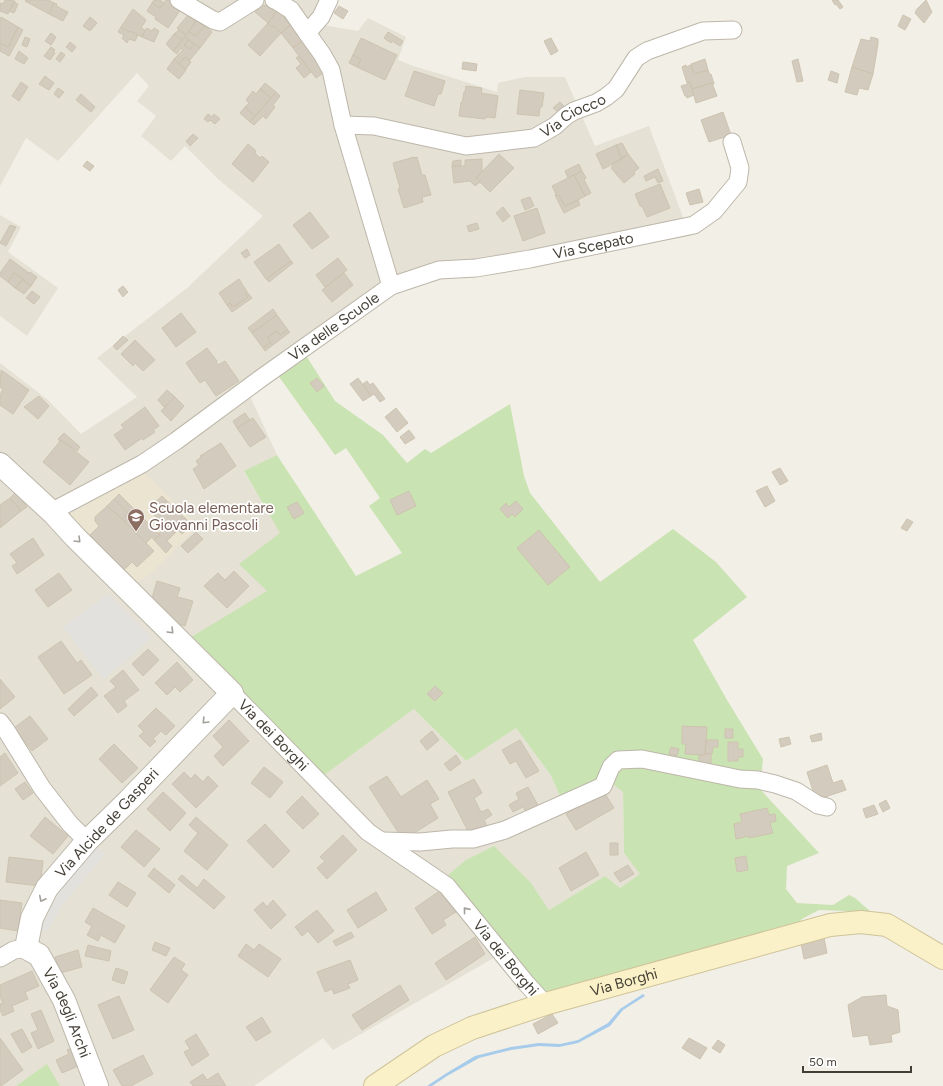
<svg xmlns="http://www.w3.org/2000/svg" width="943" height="1086" font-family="Figtree,sans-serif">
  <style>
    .residential { fill: #e5e1d5 }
    .education { fill: #eae4d1 }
    .green { fill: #cae3b2 }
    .parking { fill: #e3e1de }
    .water { fill: #a7cbeb }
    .building { fill: #d3cbbd; stroke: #cdc3b0 }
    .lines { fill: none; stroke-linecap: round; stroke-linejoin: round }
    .minor-casing { stroke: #bdb7aa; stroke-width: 19 }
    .tertiary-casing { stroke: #bdb7aa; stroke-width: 24 }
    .secondary-casing { stroke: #cfc399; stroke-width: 24 }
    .minor { stroke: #fff; stroke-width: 17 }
    .tertiary { stroke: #fff; stroke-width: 22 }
    .secondary { stroke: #faf1c8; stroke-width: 22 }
    .oneway { stroke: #a29f9a }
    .labels { text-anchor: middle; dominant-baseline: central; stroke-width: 3.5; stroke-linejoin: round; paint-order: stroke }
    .street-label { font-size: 15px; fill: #443f36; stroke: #fff }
    .education-label { font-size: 15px; fill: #785e54; stroke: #fff; text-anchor: start }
  </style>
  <rect width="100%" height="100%" fill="#f2efe6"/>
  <!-- residential -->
  <path class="residential" d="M0,0h334l-11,25 35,6 10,-13 38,19 -8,23 15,6 34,10 50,16 1,-9 27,-6h40l30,69 54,-20 41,110 -110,20 -140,18 -44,15 -146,107 27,59 -33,17 37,61 -13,58 55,185 91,-67 52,52 50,-33 34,46 12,26 39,-25 22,17 1,61 17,21 -21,14 -15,-12 -56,34 -18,-27 -25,68 -173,99 -10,-12 -69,48h-194l-13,-21 -31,21h-16v-723l48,37 33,34 56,-37 -40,-39 90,-70 76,-72 -44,-36 -34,-34 -14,15 -30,-25 15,-20 -19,-15 12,-15 -12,-13 -79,88 -32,-23 -26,48z
    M0,215l21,12 -13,25 50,36 -31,48 -27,-20z"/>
  <!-- education -->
  <path class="education" d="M144,472l54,54 -48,48 -14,9 -66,-61v-8z"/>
  <!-- green -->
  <path class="green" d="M305,354l30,47 48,34 24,28 18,-14 6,4 79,-49 14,72 6,17 70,89 73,-53 43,33 31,35 -54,43 34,60 36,59 -3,30 59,64 -32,13 -1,23 11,14 36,2 16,-10 6,3 16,14 -52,-2 -17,9 -10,10 -243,66 -43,-44 -58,-76 18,-15 28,-14 37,37 18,27 56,-34 15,12 20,-14 -16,-21 -1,-61 -22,-17 -4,9 -35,16 -12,-26 -34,-46 -50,33 -52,-52 -91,67 -135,-137 79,-48 -28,-27 41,-31 -36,-62 33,-16 79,121 46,-23 -33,-47 11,-8 -34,-50 -11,7 -58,-81z
    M47,1064l13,22h-44z"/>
  <!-- parking -->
  <path class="parking" d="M108,594l44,44 -48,41 -41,-52z
    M94,845l11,9 -42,50 -15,26h-11l17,-40z"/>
  <!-- water -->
  <path class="water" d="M643,994l2,2 -22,14 -13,16 -32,17 -19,4 -20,-1 -28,4 -32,8 -32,18 -15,10h-5l18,-12 30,-18 36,-9 28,-4 21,1 18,-4 30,-17 12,-14z"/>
  <!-- building -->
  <path class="building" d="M5,0l10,1 -7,13 -8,-3v-8l3,1z
    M26,0h22l6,3 -5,11 -24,-13z
    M154,0h6l4,3 -4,5 -8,-5z
    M166,0h2l13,9 -13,19 -13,-9 1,-2 -9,-6 5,-8 8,5z
    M832,0h6l5,7 -3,2 -4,-5 -1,1z
    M926,0l6,12 -8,11 -9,-10 2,-4z
    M14,2l4,2 -4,9 -5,-2z
    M54,3l3,1 -1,2 12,6 -5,9 -14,-7z
    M268,5l10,4 -10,14 -13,-11 5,-6z
    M339,6l9,5 -5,8 -9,-6z
    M133,9l13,11 -5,8 4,2 -3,7 -12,-6 -1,1 -8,-5z
    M278,9l8,7 -2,2 7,6 -10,9 -7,-7h-3l-3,-3z
    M189,14l8,6 -11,15 -9,-7z
    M903,15l8,4 -6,11 -7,-4z
    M1,17l17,10 -10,20 -8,-4v-24z
    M90,17l7,6 -7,8 -7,-5z
    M196,20l8,6 -8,10 -7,-4z
    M268,23l3,3h3l7,7 -21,23 -12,-11z
    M291,24l12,16 -10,8 -12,-15z
    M205,26l7,6 -12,16 -15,-11 4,-5 7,4z
    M18,27l5,3 -14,26 -9,-5v-8l8,4z
    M121,27l8,5 1,-1 8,4 -3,6 -6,-2 -2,4 -5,-5 2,-3 -6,-3z
    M147,28l5,3 2,-3 5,3 -5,11 -12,-5z
    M179,30l7,5 -4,5 -8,-6z
    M388,32l15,9 -3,5 -8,-5 -1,2 -7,-5z
    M51,33l5,4 -5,8 -6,-4z
    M174,34l8,6 -9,11 -7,-7z
    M25,37l5,2 -3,8 -5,-2z
    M185,37l3,3 -4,5 6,4 4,-5 6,4 -11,13 -4,-4 -6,7 -5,-5 9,-9 -2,-2 -4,6 -4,-3z
    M871,37l7,2v5l-5,30 -21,-7 9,-28 9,2z
    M361,38l36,17 -12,25 -28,-13 4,-8 -8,-4z
    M551,38l7,13 -7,4 -7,-14z
    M188,40l6,4 -4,5 -6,-4z
    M303,40l23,31 -10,7 -23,-30z
    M70,42l6,5 -4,5 -6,-5z
    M51,47l4,3 -2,1 2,2 -5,7 -6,-4z
    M19,51l9,7 -4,6 -9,-5z
    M61,52l4,3 -5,7 -4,-3z
    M353,55l8,4 -4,8 -8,-4z
    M299,56l12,16 -7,6 -8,-10 5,-4 -5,-6z
    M185,57l6,5 -5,7 -7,-5z
    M174,59l12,11 -7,9 -12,-10z
    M705,59l3,11 -14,4 -3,-10z
    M798,59l5,22 -6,1 -5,-21z
    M463,62l14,2 -1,7 -14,-2z
    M686,65v2l5,-2 3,9 14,-4 2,5 1,-1 3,10h-1l-1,-1 -20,6 -2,-7 -3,1 -5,-16z
    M852,67l21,7 -5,16 -9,-2 -2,7 -12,-3z
    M414,71l31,10 -4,13h-3l-4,12 -29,-10z
    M831,71l8,3 -2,9 -9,-3z
    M45,76l9,7 -5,7 -10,-6z
    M21,82l7,5 -9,14 -7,-5z
    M690,82l4,13 -7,3 -1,-2h-1l-4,-10 7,-2 -1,-1z
    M265,83l11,9 -5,6 -11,-9z
    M712,83l5,13 -21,7 -4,-14z
    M466,86l16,2 -1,5 17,3 -3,22 -9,-1 -1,2 -26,-3 2,-14 1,1 2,-11h1z
    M58,88l6,4 -5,6 -5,-4z
    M260,89l11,9 -16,18 -10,-9 4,-4 -3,-3 7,-9 3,3z
    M520,90l24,3 -2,14h-2l-1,9 -22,-2z
    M276,92l4,4 -7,9 2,2 -9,12 -3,-3 -9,9 -4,-3z
    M81,94l14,13 -4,5 -15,-12z
    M560,102l4,4 -6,6 -5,-4z
    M245,107l10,9 -5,6 -10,-9z
    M723,112l8,23 -22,7 -8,-22z
    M208,114l4,3 2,-3 6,5 -5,5 -5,-4 -2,2 -4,-3z
    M193,134l5,4 -8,8 -4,-5z
    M622,143l6,11 -6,5 -6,-14z
    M248,144l8,7 -1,2 5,5 2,-2 7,6 -16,20 -21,-18z
    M616,145l6,14 -19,10 -7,-15z
    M499,154l15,14 -24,24 -14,-14z
    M628,154l11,14 -5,4 1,2 -11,9 -13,-15 2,-2 -1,-2z
    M414,157v1l3,-1 5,18h3l6,20 -9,2 1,5 -19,6 -6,-19 2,-1 -7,-25z
    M482,159v12l-6,7 4,4 -5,4 -5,-5 -16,2 -2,-17h13v-6z
    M461,160v6h-9l1,-5z
    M87,161l7,5 -4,5 -7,-5z
    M579,164l3,7 -14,7 -3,-7z
    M658,169l5,12 -5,2 -3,-6 -9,4 -2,-5z
    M582,171l4,7 -2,2 7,13 -6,3 -11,-21z
    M574,175l11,21 -7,4 -13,6 -6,-11 -2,1 -5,-10z
    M660,184l10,24 -23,9 -5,-11h-2l-5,-12z
    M699,189l4,13 -13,3 -4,-12z
    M556,194l1,2 2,-1 6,11 13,-6 2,5 -16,8 -9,-18z
    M530,197l4,9 -9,4 -4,-10z
    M503,207l7,9 -7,6 -7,-9z
    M537,208l8,25 -22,8 -9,-25z
    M310,212l19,25 -17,12 -19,-24z
    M477,223l2,6 -10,3 -2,-6z
    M10,225l6,2 -10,19 -6,-3z
    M279,244l12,17 -25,18 -12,-17z
    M247,249l3,6 -5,3 -4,-5z
    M338,258l9,12 -22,17 -9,-12z
    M10,259l19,14 1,-1 7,5 -6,9 -17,-13 -6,9 -8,-6v-3z
    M291,261l2,2 -24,19 -3,-3z
    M14,273l9,6 -8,9 -7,-6z
    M344,273l9,12 -21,17 -10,-12z
    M23,279l8,7 -7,8 -9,-6z
    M239,279l8,13 -2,1 3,4 -15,10 -3,-4 -3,2 -8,-12z
    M123,286l5,6 -5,5 -5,-7z
    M32,291l8,6 -6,7 -8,-6z
    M247,292l5,6 -20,14 -5,-7 3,-2 3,4 15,-10 -3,-4z
    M273,309l4,6 -25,18 -4,-5z
    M181,313l15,19 -20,15 -14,-19z
    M277,315l11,15 -8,5 -3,-4 -10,7 4,4 -8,6 -11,-15z
    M288,330l2,2 -25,19 -2,-3 8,-6 -4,-4 10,-7 3,4z
    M123,336l5,4 -11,10 -4,-4z
    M135,340l20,20 -12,11 -8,-8 -2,3 -12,-12z
    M207,348l10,13 -1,1 2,3 7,-4 14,20 -23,15 -11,-16 -5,3 -14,-20z
    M1,370l28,20 -16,24 -13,-9v-10l3,-6 -3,-2z
    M317,378l7,8 -7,6 -7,-9z
    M358,378l13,18 -8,5 -13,-17z
    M367,381l3,4 3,-2 12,16 -5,3 -6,-8 -3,2 -8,-12z
    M167,390l8,7 -11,10 -6,-7z
    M39,396l10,10 -11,13 -14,-12z
    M175,397l9,9 -13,15 -10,-10z
    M145,407l14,19 -6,4 2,2 -12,8 -1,-2 -17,12 -11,-15 10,-7 -3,-3z
    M396,408l12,15 -11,9 -12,-15z
    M245,413l5,7 -13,8 -4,-7z
    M253,418l13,19 -16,10 -13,-19z
    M409,430l6,8 -10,6 -5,-7z
    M64,433l16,14 -3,4 -16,-11 -1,2 -2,-3z
    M61,440l28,22 -19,23 -27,-23z
    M221,443l15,23 -32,23 -11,-20 6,-4 -3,-4 5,-4 -1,-1z
    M780,468l8,13 -8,4 -8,-13z
    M767,486l8,15 -10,6 -9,-16z
    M409,491l7,15 -19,9 -7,-15z
    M16,492l11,15 -6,4 -11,-13z
    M119,494l17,17 -11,11 -3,-3 6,-6 -14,-14z
    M162,496l4,4 -9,9 -4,-5z
    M10,498l11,13 -21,17v-23z
    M114,499l14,14 -6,6 -15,-13z
    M166,500l21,20v1l4,5 -9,8 -4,-4 -3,3 -7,-8 -2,2 -14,-14z
    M516,501l7,8 -8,8 -3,-3 -4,4 -8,-9 6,-6 3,4z
    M297,502l7,11 -10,6 -7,-12z
    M107,506l12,10 35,35 -17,16 -5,-5 -9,9 -33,-36 9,-9 -4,-5v-4z
    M136,511l24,24 -6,5 -2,-3 -6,6 -21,-21z
    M907,519l6,3 -6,9 -6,-3z
    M168,525l7,8 -8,8 5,5 -6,7 -12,-13 6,-5 -1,-2z
    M539,530l31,37 -22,18 -31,-37z
    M196,532l7,7 -15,14 -7,-7z
    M33,538l11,17 -27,19 -5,-8 5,-3 -7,-9z
    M234,571l15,15 -22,22 -23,-22 14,-13 7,7z
    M59,573l13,17 -24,17 -13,-17z
    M157,581l23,7 -3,9 16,4 -8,25 -26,-7 -9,-14z
    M61,641l16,22 4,-3 11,15 -28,19 -26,-37z
    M148,649l11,11 -16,16 -11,-12z
    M177,662l16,18 -13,12 -5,-5 -8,8 -12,-12z
    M123,670l16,20 -15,11 3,5 -9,7 -14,-17 12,-9 -6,-6z
    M0,679l15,18 -15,12z
    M435,686l8,7 -8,8 -8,-7z
    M91,687l7,8 -24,21 -6,-7z
    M156,708l19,18 -9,9 -5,-4 -8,8 3,2 -6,6 -11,-11 5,-4 -6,-6z
    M30,716l18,23 -16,12 -18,-23z
    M229,720l20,21 -26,25 -9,-10 9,-9 -10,-11z
    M682,726l25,1 -2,28 -20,-1 1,-10h-4z
    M725,729h8v9h-8z
    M432,731l7,9 -12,10 -7,-9z
    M821,733l1,7 -10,2 -2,-6z
    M789,737l2,7 -10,3 -2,-8z
    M520,740l19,31 -13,7 -10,-17 -6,3 -8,-14z
    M706,740h12v7h-5l-1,7 -7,-1z
    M728,742h10v7h5v8h-5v4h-10z
    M114,744l24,24 -16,15 -23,-24z
    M671,747l8,2 -2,7 -8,-2z
    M5,753l13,20 -18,13v-29z
    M705,753l6,1v13h-12v-12h6z
    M456,755l5,8 -11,8 -6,-7z
    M827,765l6,18 9,-3 4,10 -30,10 -9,-28z
    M264,767l19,15 -13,16 -19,-15z
    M184,772l7,7 4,-5 8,8 5,-6 10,10 -22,22 -24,-24z
    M387,776l14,21 26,-17 12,19 -9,5 8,14 -35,22 -34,-53z
    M474,779l8,14 -8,5 7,14 7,-3 4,6 -8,5 3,6 -17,9 -22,-43z
    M25,782l8,11 -10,7 -8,-11z
    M528,787l12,22 -12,6 -5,-8 -10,5 -4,-7 10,-6 -3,-6z
    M163,792l23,21 -16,18 -23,-22z
    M604,792l10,16 -38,22 -10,-16z
    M302,796l17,18 -16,15 -17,-17z
    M886,800l4,8 -7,4 -4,-8z
    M874,805l4,9 -12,4 -3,-9z
    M767,808l2,7 6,-1 1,7 -6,2 3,10 -24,5v-2l-13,3 -2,-15 8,-2 -2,-8z
    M45,817l23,19 -15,18 -23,-18z
    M196,817l32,28 -21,25 -23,-19 14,-18 -9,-8z
    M265,824l25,27 -17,17 -26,-27z
    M136,830l24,19 -16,18 -23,-20z
    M343,835l14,15 -30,29 -10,-11 8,-7 -5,-4z
    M610,843h8v12h-8z
    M586,852l13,23 -28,16 -12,-23z
    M746,856l2,14 -11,2 -2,-14z
    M9,857l34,4 -3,25 -34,-4z
    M628,865l6,9 -14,8 -6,-9z
    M154,868l21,17 -6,8 -21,-17z
    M182,875l15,13 7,-9 21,18 -11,12 -36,-30z
    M118,882l18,11 -9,14 -18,-12z
    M441,890l15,22 -13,8 3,5 -14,9 -17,-26z
    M376,892l11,18 -29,18 -11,-18z
    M0,900l22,3 -4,28 -18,-3z
    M273,900l13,15 -15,14 -17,-19 9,-8 4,5z
    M93,908l32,18 -10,17 -14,-8 -3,6 -11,-6 5,-9 -7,-4z
    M317,910l17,21 -16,12 -10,-12 -6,5 -7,-9z
    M351,932l3,5 -18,9 -3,-5z
    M475,937l10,17 -39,26 -11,-17z
    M824,938l3,15 -23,6 -3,-16z
    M155,942l15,6 -4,8 -14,-6z
    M246,944l8,6 5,-6 22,15 -13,18 -30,-21z
    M88,945l23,6 -2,10 -24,-5z
    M78,950l4,17 -22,6 -5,-16z
    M174,957l11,7 -4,6 7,5 -20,28 -18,-13z
    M350,960l8,20 -10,4 2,4 -16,6 -2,-5 -7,3 -8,-20z
    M116,968l12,4 -4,12 -12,-4z
    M32,971l7,15 -14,6 3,7 -16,7 2,5 -11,5 -3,-6v-6l3,-1 -3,-6v-12z
    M400,985l9,15 -47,30 -10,-15z
    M886,995l1,11 11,4 2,22 -9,3 1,7 -22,3 -2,-10 -15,2 -5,-32 14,-8z
    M119,996l15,34 -21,9 -15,-34z
    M41,1010l13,31 -16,8 -7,-16 7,-3 -7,-16z
    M552,1014l6,9 -20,11 -5,-10z
    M262,1017l9,15 -15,9 -10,-14z
    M22,1029l10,18 -10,6 -11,-19z
    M196,1034l13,21 -17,11 -8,-14 6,-3 -5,-8z
    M0,1038l23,32 -22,16h-1z
    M689,1038l18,10 -7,11 -18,-11z
    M718,1040l7,5 -5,8 -8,-5z
    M74,1047l7,18 -19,8 -6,-13 13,-6 -2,-4z
    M143,1055l10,19 -22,12h-9l-9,-16z
    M218,1073l8,13h-33l-3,-4 13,-8 4,6z"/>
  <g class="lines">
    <!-- minor casing -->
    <g class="minor-casing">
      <g id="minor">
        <path d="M179,0l34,20 7,2 35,-22"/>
        <path d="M307,33l14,-16 8,-17"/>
        <path id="s1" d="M343,125l31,1 92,20 68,-8 21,-12 11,-10 8,-5 22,-8 10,-6 10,-8 20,-31 11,-7 56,-20 30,-1"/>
        <path id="s2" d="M391,286l48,-16 37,-2 54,-9 164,-34 20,-14 24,-29 2,-14 -8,-26"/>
        <path id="s3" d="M51,512l91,-48 34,-23 84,-62 131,-93 -48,-161 -12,-55 -9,-16 -15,-21 -16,-23 -14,-9 -3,-1"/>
        <path id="s4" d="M232,693l136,139 79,54 79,97 19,21"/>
        <path d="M0,722l6,8 36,58 28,36 17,17"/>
        <path d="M382,841l38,1 32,-3h21l32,-9 98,-44 8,-19 7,-7 24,-1 98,20 18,1 17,4 21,7 22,14 9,2"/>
        <path d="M0,958l14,-8 12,-2"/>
      </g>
    </g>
    <!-- tertiary casing -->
    <g class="tertiary-casing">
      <g id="tertiary">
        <path id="s5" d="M0,464l54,50 21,23 157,156 -103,107 -42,41 -40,47 -15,30 -6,30 13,7 25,45 33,86"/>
      </g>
    </g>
    <!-- secondary casing -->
    <g class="secondary-casing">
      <g id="secondary">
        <path id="s6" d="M375,1086l59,-40 38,-18 73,-24 285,-79 31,-3 26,3 56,33"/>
      </g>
    </g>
    <!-- minor -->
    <use href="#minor" class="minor"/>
    <!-- tertiary -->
    <use href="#tertiary" class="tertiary"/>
    <!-- secondary -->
    <use href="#secondary" class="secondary"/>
  </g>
  <!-- one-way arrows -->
  <defs><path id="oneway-chevron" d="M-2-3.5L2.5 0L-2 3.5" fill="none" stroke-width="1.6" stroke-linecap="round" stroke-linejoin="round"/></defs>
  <g class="oneway">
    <use href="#oneway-chevron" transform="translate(78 540) rotate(45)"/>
    <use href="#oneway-chevron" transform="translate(171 631) rotate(45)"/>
    <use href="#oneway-chevron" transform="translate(205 721) rotate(134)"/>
    <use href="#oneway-chevron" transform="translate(42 899) rotate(117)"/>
    <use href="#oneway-chevron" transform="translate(466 910) rotate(-129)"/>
  </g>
  <!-- icons -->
  <defs>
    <g id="school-pin" transform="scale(0.9)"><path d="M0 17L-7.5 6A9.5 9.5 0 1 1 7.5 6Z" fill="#8d6e63" stroke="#fff"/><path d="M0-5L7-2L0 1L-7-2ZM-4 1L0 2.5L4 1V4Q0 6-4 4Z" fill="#fff"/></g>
  </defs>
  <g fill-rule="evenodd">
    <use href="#school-pin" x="136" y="517"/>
  </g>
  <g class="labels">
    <!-- street labels -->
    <g class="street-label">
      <text stroke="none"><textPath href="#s1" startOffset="239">Via Ciocco</textPath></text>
      <text stroke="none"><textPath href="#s2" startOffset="207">Via Scepato</textPath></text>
      <text stroke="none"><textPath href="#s3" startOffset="339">Via delle Scuole</textPath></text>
      <text stroke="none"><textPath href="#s4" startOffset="59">Via dei Borghi</textPath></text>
      <text transform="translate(107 823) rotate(-47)">Via Alcide de Gasperi</text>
      <text stroke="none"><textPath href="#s4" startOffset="383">Via dei Borghi</textPath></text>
      <text stroke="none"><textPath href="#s6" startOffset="272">Via Borghi</textPath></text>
      <text stroke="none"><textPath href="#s5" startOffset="738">Via degli Archi</textPath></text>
    </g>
    <!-- education labels -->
    <g class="education-label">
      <text x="149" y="508">Scuola elementare<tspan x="149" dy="17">Giovanni Pascoli</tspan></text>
    </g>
  </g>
  <!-- scale -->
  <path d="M803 1066v6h108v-6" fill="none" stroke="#443f36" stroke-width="2"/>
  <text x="809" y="1066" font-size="12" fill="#443f36" stroke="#ffffff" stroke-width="3" paint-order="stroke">50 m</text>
</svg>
